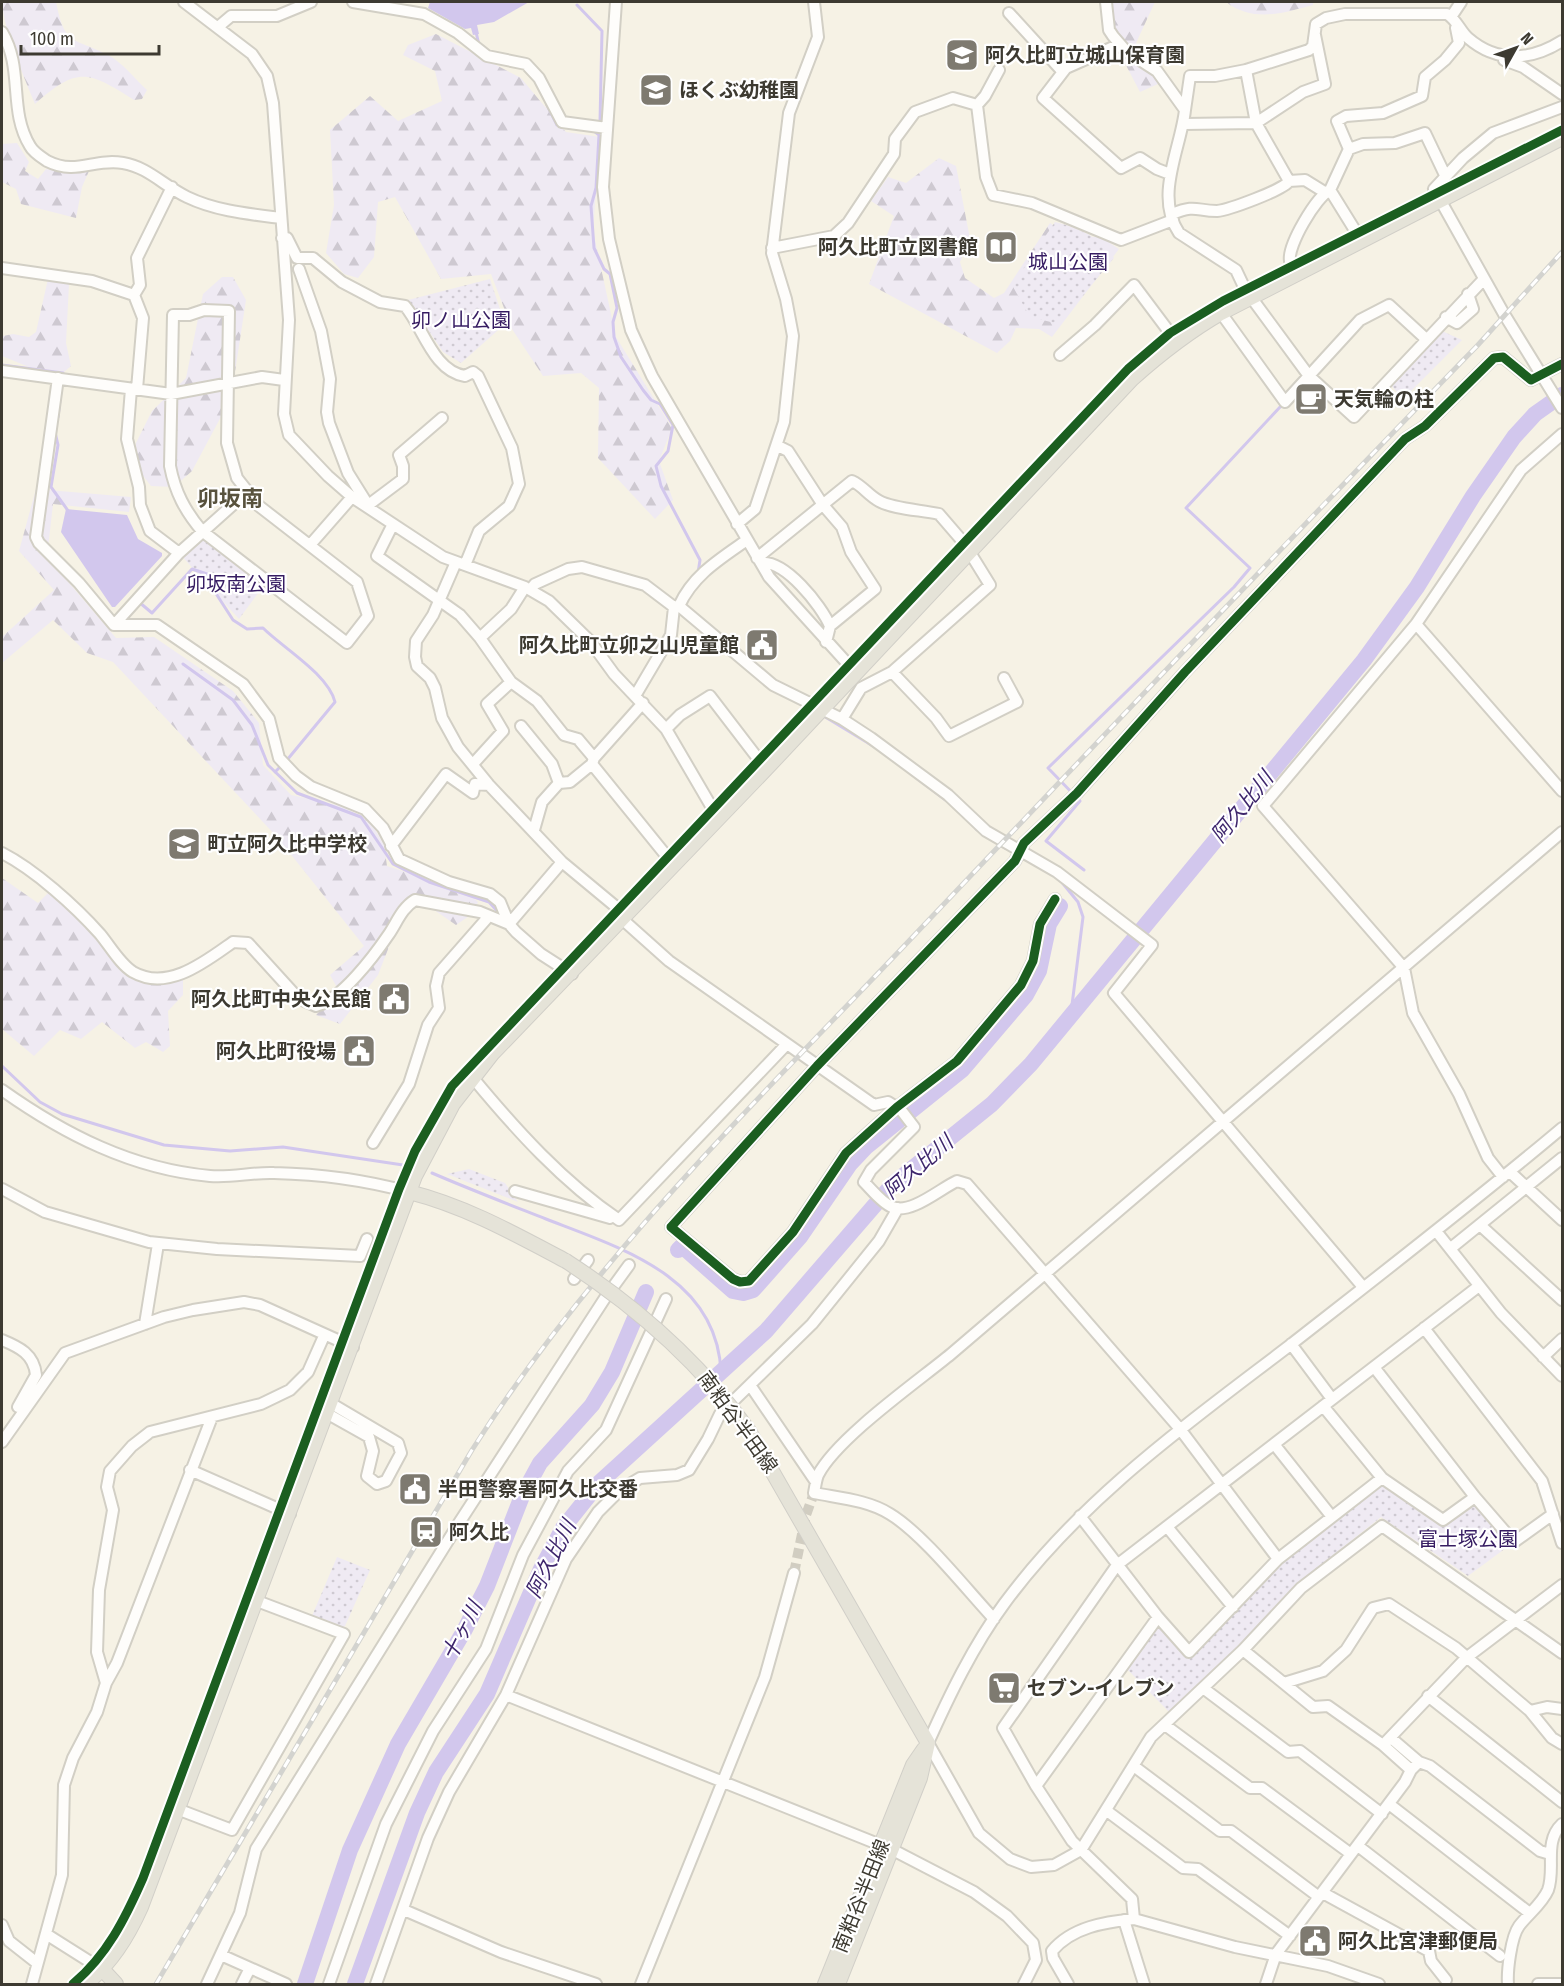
<svg xmlns="http://www.w3.org/2000/svg" width="1564" height="1986" font-family="'Fira Sans Condensed','Noto Sans JP',sans-serif">
  <style>
    .forest { fill: url(#forest-firs) }
    .park { fill: url(#park-dots) }
    .water { fill: #d2c7ed }
    .lines { fill: none; stroke-linecap: round; stroke-linejoin: round }
    .stream { stroke: #d2c7ed; stroke-width: 3 }
    .river { stroke: #d2c7ed; stroke-width: 16 }
    .minor-tunnel { stroke: #d1cdc1; stroke-width: 10; stroke-dasharray: 10 5; stroke-linecap: butt }
    .minor-casing { stroke: #d2cfc5; stroke-width: 14 }
    .major-casing { stroke: #d1cfc8; stroke-width: 16 }
    .minor { stroke: #fefdfb; stroke-width: 10 }
    .major { stroke: #e5e3d8; stroke-width: 14 }
    .rail-casing { stroke: #d3d3cf; stroke-width: 5 }
    .rail { stroke: #fff; stroke-width: 3; stroke-dasharray: 9; stroke-linecap: butt }
    .major-bridge-casing { stroke: #d1cfc8; stroke-width: 16; stroke-linecap: butt }
    .major-bridge { stroke: #e5e3d8; stroke-width: 14 }
    .cycleway-casing { stroke: #fff; stroke-width: 13 }
    .cycleway { stroke: #1b5e20; stroke-width: 9 }
    .labels { text-anchor: middle; dominant-baseline: central; stroke-width: 4.5; stroke-linejoin: round; paint-order: stroke }
    .poi-label { font-size: 20px; font-weight: bold; fill: #3d3a31; stroke: #fff; text-anchor: start }
    .park-label { font-size: 20px; fill: #361c62; stroke: #fff }
    .street-label { font-size: 20px; fill: #3d3a31; stroke: #fff }
    .water-label { font-size: 21px; font-style: italic; fill: #3e266c; stroke: #fff }
    .quarter-label { font-size: 22px; font-weight: bold; fill: #58523d; stroke: #fff }
  </style>
  <defs>
    <pattern id="forest-firs" width="22" height="20" patternUnits="userSpaceOnUse" patternTransform="scale(1.5)"><rect width="22" height="20" fill="#efeaf3"/><path d="M5 1l3.5 6h-7zM16 11l3.5 6h-7z" fill="#cec9d1"/></pattern>
    <pattern id="park-dots" width="8" height="8" patternUnits="userSpaceOnUse" patternTransform="scale(1.5)"><rect width="8" height="8" fill="#efeaf3"/><path d="M2 2h.1M6 6h.1" fill="none" stroke="#cec9d1" stroke-width="1.8" stroke-linecap="round"/></pattern>
  </defs>
  <rect width="100%" height="100%" fill="#f6f2e5"/>
  <!-- forest -->
  <path class="forest" d="M3,2h53c9,45 17,35 52,53 14,7 27,24 39,35l-5,9 -8,1c-46,-29 -56,-34 -99,4 -9,-22 -35,-83 -32,-102z
    M1101,2h54l-19,41 22,41 -18,8 -21,-40 -5,-27z
    M1226,2h87v3c-30,8 -59,18 -87,-3z
    M436,34l85,44 45,54 34,5 -7,94 23,106 56,91 -13,33 14,39 -18,19 -57,-61 1,-70 -18,-15 -38,3 -31,-47 -21,-55 -50,5 -46,-82 -17,5 -4,55 -16,21 -14,-4 -18,-21 8,-48 -4,-75 40,-34 28,25 44,-20 -7,-30 -32,-16 5,-10z
    M17,143l12,19 -4,9 13,8 8,-10 20,4 23,-2 -7,16 -6,31 -55,-14 -5,-15 -14,-7v-38z
    M939,158l17,8 14,73 -10,23 5,16 29,20 10,-5 46,-70 21,14h30l18,12 -67,88 -13,-8 -23,-1 -6,13 -13,12 -128,-69 25,-68 -23,-15 17,-24 18,6z
    M222,277h11l13,23 -15,98 -39,73 -18,16 -23,-1 -14,-18 -1,-25 16,-32 34,-33 17,-84z
    M48,279l21,5 -3,59 5,23 -7,6 -35,-5 -27,-11 1,-20 10,-2 16,3 7,-5z
    M36,489l95,8 -2,15 -76,-8 -6,53 69,81 38,-1 79,54 26,32 4,42 28,30 50,11 29,15 14,24 3,21 79,26 12,10 -6,12 -16,11 -29,-20 -27,-2 -8,36 -14,36 -38,49 -24,-9 23,-24 -9,-16 34,-29 -87,-109 -164,-175 -26,-9 -34,-33 -51,43v-26l52,-47 -35,-39z
    M2,878l36,25 12,-12 38,35 44,49h51v20l-15,16 2,35 -7,6 -17,-10 -11,6 -33,-26 -21,17 -21,-9 -26,26 -32,-27z"/>
  <!-- park -->
  <path class="park" d="M1055,222c23,6 46,15 59,36l-55,66 -29,-7 -18,-32z
    M490,279l15,45 -44,39 -18,-11 -35,-52z
    M1442,331l20,9 -59,59 -13,-15z
    M202,531l65,50 -28,38 -60,-66z
    M469,1169l36,14 13,19 -71,-28z
    M1382,1478l61,42 32,-23 39,45 -46,34 -87,-59 -78,62 -131,136 -48,-49 34,-49 31,35 89,-93z
    M337,1557l33,13 -25,56 -3,2 -30,-12z"/>
  <!-- water -->
  <path class="water" d="M430,2h99l-35,20 -17,3 2,9 -6,1 -2,-7 -6,1 -37,-21z
    M66,509l61,6 11,24 24,14v3l-47,51h-3l-51,-75z"/>
  <g class="lines">
    <!-- stream -->
    <path class="stream" d="M577,5l25,26 -2,91
      M476,32l3,13
      M547,105l10,20 4,2
      M594,131l5,4 -3,53 -5,18 3,42 10,21 6,5 7,34 -4,14 1,15 7,20 22,33 8,10 9,4 13,21 -5,26 -12,15 5,20 39,74 -2,13
      M2,365l61,8v2
      M58,417l4,-35
      M55,432l3,13 -7,42 18,25
      M139,602l13,11 40,-44 15,5 4,5 4,13 18,28 14,9 16,-1c20,20 65,46 72,74l-48,58
      M183,664l50,36 19,25 16,40 29,28 64,24 32,47 36,18 60,20 10,11
      M822,715l56,34
      M275,772l7,-7
      M910,773l37,28
      M976,829l29,19
      M1084,870l-38,-29 34,-40 -32,-33 186,-181 16,-19 -64,-60 95,-102
      M1060,880l18,22 5,15 -11,88 3,7
      M2,1066l38,36 22,12 102,31 66,6 53,-4 120,18
      M432,1173c37,16 76,31 114,46 75,29 172,58 175,154"/>
    <!-- river -->
    <path class="river" d="M678,1250l4,-4 51,45 10,2 10,-3 47,-53 50,-73 16,-17 96,-77 64,-75 13,-24 10,-47 11,-18
      M305,1984l45,-134 48,-106 66,-113 23,-45 35,-90 18,-33 52,-58 20,-33 34,-80
      M355,1984l62,-171 19,-41 51,-78 54,-125 22,-41 36,-45 167,-152 127,-147 99,-80 39,-40 333,-404 53,-73 56,-91 41,-59 21,-23 27,-19"/>
    <!-- minor-tunnel -->
    <path class="minor-tunnel" d="M794,1573l12,-58 8,-22"/>
    <!-- minor casing -->
    <g class="minor-casing">
      <path id="minor" d="M184,2l68,52 15,22 6,27 16,217 -5,94 5,21 39,41 24,21 91,60 82,30 24,14 41,40 24,33 52,55 52,89
        M353,2l71,12 34,19 29,23 39,8 13,14 23,44 45,6
        M616,2l-13,185 6,52 22,91 21,46 117,201 87,96
        M1106,2l3,28 4,6 13,15 31,20 28,39c-4,38 -31,86 -6,123l57,37 9,19 64,87 45,41 130,-138
        M1009,13l53,58
        M1451,17l10,-15
        M218,27l13,-11h46l34,-14
        M2,32c22,37 6,78 28,114 3,6 11,11 17,15 30,15 46,-3 76,2 25,4 41,23 64,34 29,14 62,17 94,21
        M1315,35l10,49 -22,8 -47,31 33,58 16,-1 21,13
        M1121,46l-10,2 -45,20 -23,30 78,70 19,-10 17,11 13,5
        M1504,60l19,7 39,27
        M977,105l8,-9 14,-26
        M1562,107l-69,26 -30,25 -29,31 70,125 58,94
        M1185,110l5,-34h25l31,-6
        M1184,124l72,-1 -10,-53 63,-20 4,-4 3,-22 10,-6 19,-4h102c10,6 13,17 21,24 30,26 64,22 94,3
        M1349,149l-12,-28 9,-5 37,-3 39,-17 3,-19 20,-17 14,-17 -3,-15
        M1172,214c24,-10 24,-3 45,-3 11,-1 67,-21 72,-30
        M282,238h5l10,20h16l29,24 38,20 25,4c18,21 28,65 60,70l8,-4 5,4 34,72 7,36 -10,22 -30,25 -14,34
        M1361,240l-31,-50 19,-41 14,-5 32,-1 30,-10 20,42
        M772,248l62,-12 14,-13 46,-69 1,-15 20,-27 38,-14 24,7 9,72 7,18 39,8 89,37 52,-20
        M2,268l90,13 42,14 9,23 -6,71
        M299,269l22,62 9,48 -3,33 2,11 19,50 20,32
        M1297,274c-2,-3 -7,-9 -7,-13 -3,-15 26,-64 40,-71
        M134,295l6,-10 -3,-27 35,-71
        M204,310l25,1 -2,132 10,35 22,28 98,76 11,34 -21,27 -145,-112c-17,-20 -27,-39 -32,-65l3,-151h16z
        M1221,313l64,89 75,-82 29,-15 37,34
        M1446,317l11,6 16,-14 -5,-15
        M1060,355l35,-30 39,-40 42,56
        M2,371l169,23 91,-17 22,3
        M58,378l-22,159 3,6 40,40 35,42h43l86,59 26,35 10,39 17,18 15,11 54,22 18,19 16,31 50,23 41,12 10,8 9,22 7,8 25,22 31,20
        M131,389l-4,50 12,48 1,18 10,26 29,22
        M778,446l10,5 35,54 19,22 9,25 24,37 -45,37 -4,16
        M367,506l36,-27v-13l-4,-11 43,-37
        M393,524l-16,32 83,59 20,23
        M737,524l18,-15 29,-87 9,-86 -7,-37 -14,-46 17,-140 29,-76 -4,-35
        M310,545l42,-48
        M757,558l95,-77c11,5 16,14 27,20 14,8 42,9 60,13l25,29 26,42 -98,87 -31,16 -19,31
        M456,562l-23,53 -17,26 -1,16 2,9 13,12 5,10 7,30 16,29 31,38 73,77 53,44 7,13 47,42 205,144 14,-3 13,8 13,17 -43,43 -7,12c8,8 18,21 28,25 19,8 49,-19 65,-26l10,3 213,245 98,130
        M761,563c24,-3 60,42 69,63
        M525,587l-14,22 -31,29 31,44 26,19 27,34 14,4 16,19 49,-55
        M530,590l5,-6 33,-15 14,-2 63,18 29,22 -3,28 -36,61
        M679,606c14,-31 41,-47 68,-66
        M674,607l5,-1 94,79 69,34 29,19 77,57 38,36 71,41 95,73 -38,48 249,294
        M1416,624l146,167
        M114,625l65,-72 67,-60
        M892,672l44,46 13,18 68,-34 -13,-24
        M521,726l31,38 7,19 -17,19 -8,28
        M666,729l14,-14 30,-19 56,73
        M594,758l-2,6 81,100
        M473,764l30,-33 -16,-27 24,-22
        M559,783l11,-1 22,-18
        M391,846l55,-72 27,19 2,-9 14,1
        M2,853c33,17 73,53 98,81 10,12 20,30 33,38 35,20 73,-11 100,-30l15,1 50,55 18,8c25,-6 58,-50 73,-72 8,-12 13,-26 26,-34l65,12 29,12
        M1055,899l-15,25 -7,37 -12,24 -64,76 -60,46 -51,46 -53,79 -44,49 -9,1 -7,-3 -62,-52 146,-161 198,-205 9,-18 53,-50 108,-121 220,-233 20,-13 69,-68 9,-1 28,23 31,-16
        M509,924l53,-62
        M473,1078c43,52 90,104 146,142l167,-175
        M2,1090c62,44 130,79 208,86 21,2 43,-4 64,-3 46,1 91,7 135,19
        M1562,1128c-89,75 -181,146 -273,218 -102,78 -208,153 -285,258 -31,42 -55,92 -76,139l51,90 31,26 21,8 23,-2 27,-15 70,-113 92,-87 58,-62 81,-62 180,127
        M373,1143l36,-59 19,-59 11,-17 -3,-22 3,-13 50,-57
        M1510,1172l52,48
        M1503,1177l-15,-19 -29,-64 -46,-81 -9,-45 -141,-162 153,-182 105,-154 41,-36
        M2,1189l43,23 104,30 68,7 143,7 7,-17
        M515,1191l95,27
        M1480,1225l82,75
        M1436,1231l65,82 61,63
        M1451,1248l111,-90
        M574,1279l14,-19
        M145,1324l13,-80
        M1424,1328l118,153 20,62
        M2,1340c17,7 32,14 34,35l-18,32
        M1291,1344l41,55
        M1543,1357l19,-18
        M1374,1367l101,130 39,45 39,-28
        M750,1385l66,97
        M1323,1406l59,72 61,42 32,-23
        M328,1414l41,23 4,14 -6,25 10,8 9,-3 15,-28 -3,-10 -66,-39
        M2,1442l63,-89 99,-36 29,-7 51,-8 16,3 93,42
        M1274,1444l58,73
        M190,1470l100,44
        M1080,1516l78,101 31,35 89,-93 104,-81
        M1168,1528l65,79
        M994,1619c-28,-30 -71,-85 -104,-105 -22,-14 -51,-16 -76,-21 1,-5 2,-13 4,-18 19,-37 99,-93 133,-121l611,-522
        M1243,1650l70,57 15,-1 55,39 28,25
        M106,1683l-9,-31 2,-62 14,-80 -6,-23 3,-16 22,-25 18,-14 111,-28 29,-14 18,-18 16,-36
        M1284,1683l39,-12 23,-21 27,-42 16,-4 67,44 74,63 22,27 10,6
        M1203,1688l85,64 12,-1 82,63
        M506,1695l387,155 81,42 33,24 26,27 3,17 -12,24
        M1428,1696l134,106
        M1530,1711l17,-4 15,2
        M1165,1725l85,63h12l89,66
        M1391,1738l28,24
        M1383,1745l83,-87 96,-73
        M1135,1767l85,64h11l88,66
        M1036,1786l122,-169
        M1389,1804l138,107
        M177,1809l55,21 112,-196 -87,-33
        M1107,1811l76,57 15,1 92,67
        M1358,1846l142,110
        M1323,1893l106,58 2,10 15,19
        M404,1910l97,42 95,32
        M1124,1920l20,64
        M2,1925l7,16 28,22
        M46,1934l57,36
        M221,1955l65,29
        M32,1984l30,-109 2,-90 9,-27 24,-46 9,-29 11,-20 95,-246
        M207,1984l33,-71 16,-64 203,-326 146,-225 24,-33
        M242,1984l8,-16
        M329,1984l57,-160 47,-93 53,-82 37,-94 45,-84 38,-41 60,-131
        M376,1984l52,-146 21,-46 57,-97 60,-136 32,-47 22,-22 20,-12 37,-3 12,-5 19,-31 12,-25 92,-90 67,-83 19,-33
        M641,1984l124,-307 29,-104
        M1068,1984l-15,-26 -1,-7c20,-24 53,-29 82,-32
        M1266,1984l10,-30 129,-172 6,-12 8,-8 11,4 110,85 10,3
        M1379,1984l-51,-18 -93,-19 -101,-28 -2,-20 -60,-58 -36,-55 -33,-58 114,-163 362,-279
        M1508,1984c-1,-13 3,-47 11,-58 9,-12 23,-22 29,-36 8,-22 -5,-48 14,-66
        M1538,1984h24"/>
    </g>
    <!-- major casing -->
    <g class="major-casing">
      <path id="major" d="M409,1192c56,14 106,42 157,69
        M749,1431l179,312 -8,35 -82,206
        M103,1970l13,14
        M86,1984c25,-21 41,-46 55,-77l274,-731 38,-72 39,-50 274,-285 366,-390c28,-25 56,-47 89,-66l341,-175
        M825,1984l88,-219 11,-16"/>
    </g>
    <!-- minor -->
    <use href="#minor" class="minor"/>
    <!-- major -->
    <use href="#major" class="major"/>
    <!-- rail casing -->
    <g class="rail-casing">
      <path id="rail" d="M156,1984l316,-534c120,-189 281,-345 434,-506 190,-200 379,-401 571,-598l85,-94"/>
    </g>
    <!-- rail -->
    <use href="#rail" class="rail"/>
    <!-- major-bridge casing -->
    <g class="major-bridge-casing">
      <path id="major-bridge" d="M566,1261c71,46 133,100 183,170"/>
    </g>
    <!-- major-bridge -->
    <use href="#major-bridge" class="major-bridge"/>
    <!-- cycleway casing -->
    <g class="cycleway-casing">
      <path id="cycleway" d="M1055,899l-15,25 -7,37 -12,24 -64,76 -60,46 -51,46 -53,79 -44,49 -9,1 -7,-3 -62,-52 146,-161 198,-205 9,-18 53,-50 108,-121 220,-233 20,-13 69,-68 9,-1 28,23 31,-16
        M73,1984c34,-29 52,-65 70,-106l256,-689 16,-38 37,-65 676,-717 42,-36 53,-32 339,-171"/>
    </g>
    <!-- cycleway -->
    <use href="#cycleway" class="cycleway"/>
  </g>
  <!-- icons -->
  <defs>
    <g id="school-square" transform="scale(1.725)"><rect x="-9" y="-9" width="18" height="18" rx="4" fill="#7e7a70" stroke="#fff"/><path d="M0-5L7-2L0 1L-7-2ZM-4 1L0 2.5L4 1V4Q0 6-4 4Z" fill="#fff"/></g>
    <g id="library-square" transform="scale(1.725)"><rect x="-9" y="-9" width="18" height="18" rx="4" fill="#7e7a70" stroke="#fff"/><path d="M-6-4Q-3-5.5-.7-3.5V5Q-3 3-6 4ZM6-4Q3-5.5 .7-3.5V5Q3 3 6 4Z" fill="#fff"/></g>
    <g id="cafe-square" transform="scale(1.725)"><rect x="-9" y="-9" width="18" height="18" rx="4" fill="#7e7a70" stroke="#fff"/><path d="M-5.5-4.5H6V0H3Q3 3.5 0 3.5H-2.5Q-5.5 3.5-5.5 0ZM3-3.2v2h1.7v-2ZM-6 4.5H4V6H-6Z" fill="#fff"/></g>
    <g id="civic-square" transform="scale(1.725)"><rect x="-9" y="-9" width="18" height="18" rx="4" fill="#7e7a70" stroke="#fff"/><path d="M-.6-6.5H3V-4.5H.6V-3L4-1V1h2V6H-6V1h2V-1L-.6-3ZM-1.2 2.5V6h2.4V2.5Z" fill="#fff"/></g>
    <g id="station-square" transform="scale(1.725)"><rect x="-9" y="-9" width="18" height="18" rx="4" fill="#7e7a70" stroke="#fff"/><path d="M-3-6H3Q5-6 5-4V2Q5 4 3 4L4.5 6H3L1.5 4h-3L-3 6H-4.5L-3 4Q-5 4-5 2V-4Q-5-6-3-6ZM-3.5-4v3h7v-3ZM-3.5 1v1.5H-2V1ZM2 1v1.5H3.5V1Z" fill="#fff"/></g>
    <g id="supermarket-square" transform="scale(1.725)"><rect x="-9" y="-9" width="18" height="18" rx="4" fill="#7e7a70" stroke="#fff"/><path d="M-6-5.5h2.5l.6 2H6L4.5 2H-2.5L-4.4-4H-6ZM-1.5 3.2a1.3 1.3 0 1 0 .1 0ZM3 3.2a1.3 1.3 0 1 0 .1 0Z" fill="#fff"/></g>
  </defs>
  <g fill-rule="evenodd">
    <use href="#school-square" x="962" y="55"/>
    <use href="#school-square" x="656" y="90"/>
    <use href="#library-square" x="1001" y="247"/>
    <use href="#cafe-square" x="1311" y="399"/>
    <use href="#civic-square" x="762" y="645"/>
    <use href="#school-square" x="184" y="844"/>
    <use href="#civic-square" x="394" y="999"/>
    <use href="#civic-square" x="359" y="1051"/>
    <use href="#civic-square" x="415" y="1489"/>
    <use href="#station-square" x="426" y="1532"/>
    <use href="#supermarket-square" x="1004" y="1688"/>
    <use href="#civic-square" x="1315" y="1941"/>
  </g>
  <g class="labels">
    <!-- poi labels -->
    <g class="poi-label">
      <text x="985" y="55">阿久比町立城山保育園</text>
      <text x="679" y="90">ほくぶ幼稚園</text>
      <text x="978" y="247" text-anchor="end">阿久比町立図書館</text>
      <text x="1334" y="399">天気輪の柱</text>
      <text x="739" y="645" text-anchor="end">阿久比町立卯之山児童館</text>
      <text x="207" y="844">町立阿久比中学校</text>
      <text x="371" y="999" text-anchor="end">阿久比町中央公民館</text>
      <text x="336" y="1051" text-anchor="end">阿久比町役場</text>
      <text x="438" y="1489">半田警察署阿久比交番</text>
      <text x="449" y="1532">阿久比</text>
      <text x="1027" y="1688">セブン-イレブン</text>
      <text x="1338" y="1941">阿久比宮津郵便局</text>
    </g>
    <!-- park labels -->
    <g class="park-label">
      <text x="1068" y="262">城山公園</text>
      <text x="461" y="320">卯ノ山公園</text>
      <text x="236" y="584">卯坂南公園</text>
      <text x="1468" y="1539">富士塚公園</text>
    </g>
    <!-- street labels -->
    <g class="street-label">
      <text transform="translate(738 1422) rotate(54)">南粕谷半田線</text>
      <text transform="translate(861 1896) rotate(-68)">南粕谷半田線</text>
    </g>
    <!-- water labels -->
    <g class="water-label">
      <text transform="translate(1242 807) rotate(-51)">阿久比川</text>
      <text transform="translate(918 1167) rotate(-41)">阿久比川</text>
      <text transform="translate(551 1559) rotate(-63)">阿久比川</text>
      <text transform="translate(462 1631) rotate(-63)">十ヶ川</text>
    </g>
    <!-- quarter labels -->
    <g class="quarter-label">
      <text x="230" y="498">卯坂南</text>
    </g>
  </g>
  <!-- border -->
  <rect width="1564" height="1986" fill="none" stroke="#3d3a31" stroke-width="6"/>
  <!-- north arrow -->
  <g transform="translate(1516 48) rotate(50)" stroke="#ffffff" stroke-width="4.5" paint-order="stroke">
  <path d="M0-4.5L10 22L0 15L-10 22Z" fill="#3d3a31"/>
  <text y="-9" font-size="16" font-weight="bold" text-anchor="middle" fill="#3d3a31">N</text>
  </g>
  <!-- scale -->
  <path d="M21 45v9h138v-9" fill="none" stroke="#3d3a31" stroke-width="3"/>
  <text x="30" y="45" font-size="18" fill="#3d3a31" stroke="#ffffff" stroke-width="4.5" paint-order="stroke">100 m</text>
</svg>
